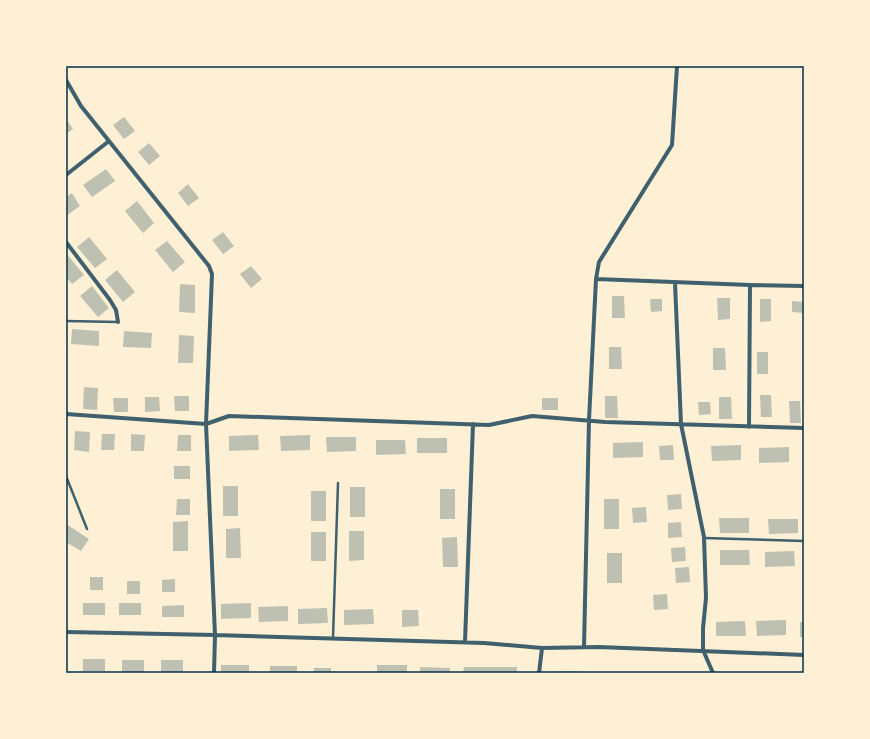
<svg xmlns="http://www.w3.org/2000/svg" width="870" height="739" font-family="Commissioner,sans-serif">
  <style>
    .building { fill: #bec0b2 }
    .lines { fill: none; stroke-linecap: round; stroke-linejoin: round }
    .service { stroke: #3f606c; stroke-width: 2.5 }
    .minor { stroke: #3f606c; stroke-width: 4 }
    .neatline { fill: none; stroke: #003049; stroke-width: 1.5 }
  </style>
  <rect width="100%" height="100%" fill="#fdf0d5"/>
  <!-- building -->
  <path class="building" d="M124,117l11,14 -11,8 -11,-14z
    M66,119l7,10 -7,5z
    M149,143l11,13 -11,9 -11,-13z
    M106,169l9,12 -23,16 -9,-12z
    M188,184l11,14 -11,8 -10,-13z
    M72,193l8,13 -14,10v-19z
    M137,201l17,22 -11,10 -18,-22z
    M223,232l11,14 -11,8 -11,-14z
    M89,237l18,22 -12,9 -18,-21z
    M167,241l18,21 -12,10 -18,-22z
    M66,253l18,22 -12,9 -6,-7z
    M251,266l11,13 -11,9 -11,-14z
    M117,270l18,22 -12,10 -18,-22z
    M180,284l15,1v28l-16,-1z
    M92,286l17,22 -11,9 -18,-21z
    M612,296h12l1,22h-13z
    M717,298h13v21l-12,1z
    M650,299h12v12l-11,1z
    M760,299h11v22l-11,1z
    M792,301l12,1v11l-12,-1z
    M72,329l27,2v15l-28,-2z
    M124,331l28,2 -1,15 -28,-1z
    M179,335l15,1 -1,27h-15z
    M609,347h12l1,22h-13z
    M713,348h12l1,22h-13z
    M757,352h11v22h-11z
    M84,387l14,1 -1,22 -14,-1z
    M760,395h11l1,22h-11z
    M174,396h15v15h-14z
    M605,396h12l1,22h-13z
    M145,397h14l1,14 -15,1z
    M719,397h12l1,22h-13z
    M113,398h15v14h-14z
    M542,398h16v12h-16z
    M789,401h11l1,22h-11z
    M698,402h12l1,12 -12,1z
    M75,431l15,1 -1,20 -15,-2z
    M102,434h13l-1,16h-13z
    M131,434l14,1 -1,16h-13z
    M178,435h13v16h-14z
    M258,435l1,15 -30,1v-15z
    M310,435v15l-29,1 -1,-15z
    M326,437h30v14l-29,1z
    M417,438h30v15h-30z
    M376,440h29l1,14 -30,1z
    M643,442v15l-30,1v-15z
    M673,445l1,15h-14l-1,-14z
    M741,445v15l-29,1 -1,-15z
    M789,447v15l-30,1v-15z
    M174,466h16v13h-16z
    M223,486h15v30h-15z
    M350,487h15v30h-15z
    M440,489h15v30h-15z
    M311,491h15v30h-15z
    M681,494l1,15 -14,1 -1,-15z
    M177,499h13v16h-14z
    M604,499h15v30h-15z
    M646,507l1,15 -14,1 -1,-15z
    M719,518h30v15h-29z
    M768,519h30v14l-29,1z
    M188,521v30h-15v-29z
    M681,522l1,15 -14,1v-15z
    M66,524l23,15 -8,12 -15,-9z
    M240,528l1,30h-15v-29z
    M349,531h15v29l-15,1z
    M311,532h15v29h-15z
    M457,537l1,30h-15l-1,-29z
    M685,547l1,14 -14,1 -1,-14z
    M720,550h29l1,15h-30z
    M794,551l1,15 -30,1v-15z
    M607,553h15v30h-15z
    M689,567l1,15 -14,1 -1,-15z
    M90,577h13v13h-13z
    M175,579v13h-13v-12z
    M127,581h13v13h-13z
    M667,594l1,15 -14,1 -1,-15z
    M83,603h22v12h-22z
    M119,603h22v12h-22z
    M251,603v15l-30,1v-15z
    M184,605v12h-22v-11z
    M288,606v15l-29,1 -1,-15z
    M327,608l1,15 -30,1v-15z
    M373,609l1,15 -30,1v-15z
    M402,610h16l1,16 -17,1z
    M786,620v15l-29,1 -1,-15z
    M745,621l1,15h-30v-14z
    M800,622h4v15h-4z
    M83,659h22v12h-22z
    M122,660h22v12h-22z
    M161,660h22v12h-22z
    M221,665h28v8h-28z
    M377,665h30v8h-30z
    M270,666h27v7h-27z
    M420,667l30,1v5h-30z
    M464,667h53v6h-54z
    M314,668h17v5h-17z
    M579,671v2h-31v-1z"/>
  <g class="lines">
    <!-- service -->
    <path class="service" d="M66,321l52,1
      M66,476l21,53
      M704,538l100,3
      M333,638l5,-155"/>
    <!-- minor -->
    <path class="minor" d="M66,80l15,26 128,160 3,8 -6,150 9,211 -1,38
      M66,175l43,-34
      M66,242l44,58 6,10 2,12
      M596,279l154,6 54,1
      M675,283l6,141 23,113 2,61 -3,30v22l10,23
      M66,414l140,10 23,-8 260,9 43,-9 73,6 199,6
      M749,427l1,-142
      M66,632l149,3 269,8 58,5 57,-1 205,8
      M465,642l8,-218
      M584,647l5,-227 7,-141 3,-17 73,-117 5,-79
      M539,673l3,-25"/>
  </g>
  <!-- border -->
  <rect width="870" height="739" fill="none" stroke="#fdf0d5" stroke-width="134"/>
  <rect x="67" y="67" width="736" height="605" class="neatline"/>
</svg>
